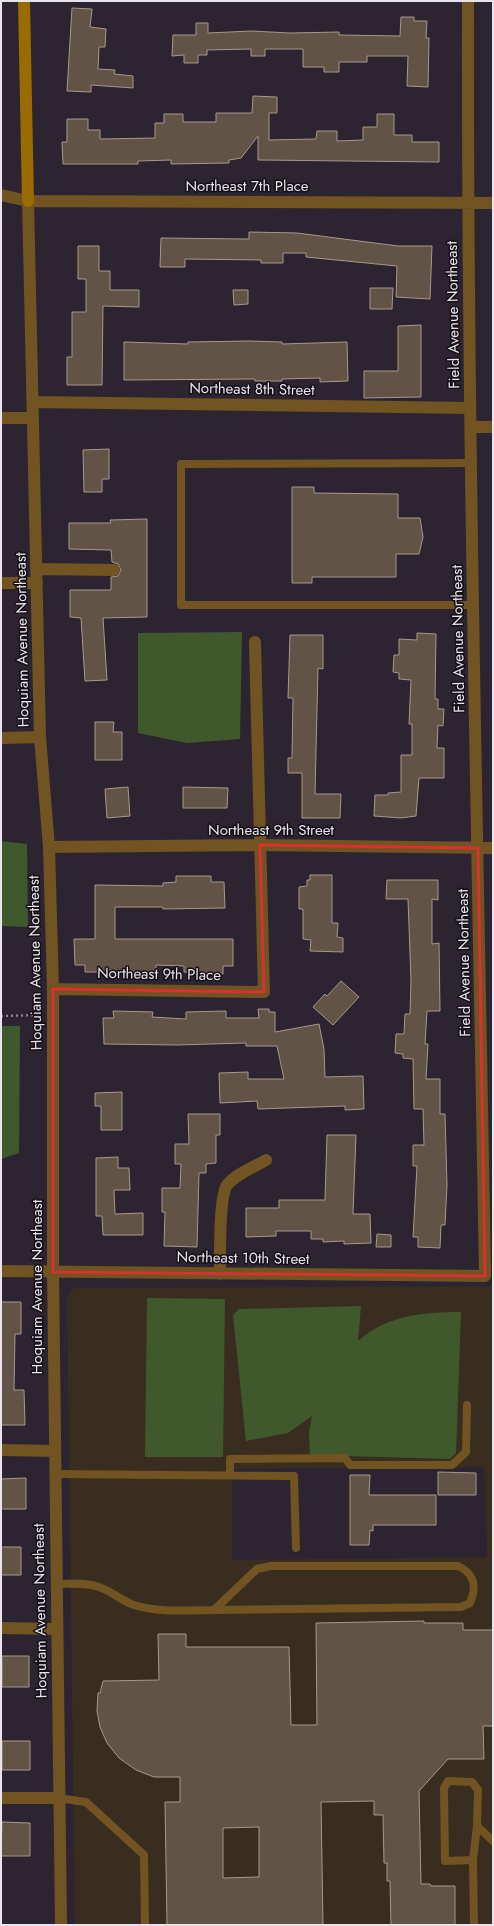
<svg xmlns="http://www.w3.org/2000/svg" width="494" height="1926" font-family="Jost,sans-serif">
  <style>
    .education { fill: #392d1f; fill-rule: evenodd }
    .green { fill: #3f592d }
    .building { fill: #615446; stroke: #a7988a; fill-rule: evenodd }
    .lines { fill: none; stroke-linecap: round; stroke-linejoin: round }
    .path { stroke: #8c8590; stroke-width: 2.5; stroke-dasharray: 2 3; stroke-linecap: butt }
    .lane { stroke: #715421; stroke-width: 8 }
    .street { stroke: #715421; stroke-width: 12 }
    .secondary { stroke: #9a6b00; stroke-width: 12 }
    .marked { fill: none; stroke: #d73132; stroke-width: 3; stroke-linejoin: round }
    .labels { text-anchor: middle; dominant-baseline: central; stroke-width: 3; stroke-linejoin: round; paint-order: stroke }
    .street-label { font-size: 15px; fill: #e8e3ec; stroke: #130f15 }
  </style>
  <rect width="100%" height="100%" fill="#2d2432"/>
  <!-- education -->
  <path class="education" d="M493,1286v639h-418l-8,-628 7,-9zM484,1467l3,90 -255,3v-91z"/>
  <!-- green -->
  <path class="green" d="M242,632l-2,107 -53,4 -49,-10v-100z
    M1,841l26,3 1,83 -27,-1z
    M1,1026h19l-1,127 -18,6z
    M147,1298l78,1 -2,158h-78z
    M361,1306l-3,35c29,-26 66,-29 103,-29l-5,141 -6,6 -140,-4 -1,-22 3,-17 -24,17 -42,8 -13,-126 6,-6z"/>
  <!-- building -->
  <path class="building" d="M72,8l20,1 -2,18 16,2 -1,18h-6l-1,22 17,1 -1,4 19,2v12l-42,-3v7l-24,-1z
    M401,17h13v4h13l-1,17h3l-1,49 -21,-1 1,-30h-41v6h-28v10h-15v-5h-21v-18h-38v7h-14v-7l-44,1v5h-9v8h-14v-8l-12,1 1,-21h23v-12h12v10l43,-2 39,2 49,-1v3l61,1z
    M253,96l24,1v16h-8v27l47,-1 1,-8h20v10l26,-1v-13h14v-13h17v21h18v7h27v20l-181,-2v-24l-17,22 -12,2v3l-58,1v-4l-33,1v3h-75l-1,-22h5v-23h21v11h12v9l55,-1v-15h9v-9h19v8h33v-9h36z
    M249,232l48,1 101,13h34l-2,53 -34,-2 1,-31 -91,-9v-4h-23v10h-22v-3l-76,-1v8h-25l1,-29 88,1z
    M78,246h21v25h11v19h29v17l-36,-1 -1,79h-35v-28h5v-45h14v-33h-8z
    M370,288h23l-1,21h-22z
    M233,290h15v14l-14,1z
    M421,325v72l-57,1v-27h34v-45z
    M249,341l33,1v2l65,-2 1,39 -28,1v-4l-38,1v2h-27v-2l-131,1v-38l64,2v-2z
    M109,449v30h-7v13h-18l-1,-42z
    M292,487h22v6l84,1v24h22l3,19 -4,17h-23v23h-84v6h-20z
    M147,519v98l-44,1 4,62 -22,1 -4,-63 -11,-1v-27h41v-13l7,-1 3,-6 -3,-6 -6,-2 -1,-12 -42,-1v-26h42l-1,-3z
    M417,633l19,1 -1,65h3v10h6l-1,17 -5,-1 -1,23h7v30h-25l-3,38 -15,2 -27,-2 1,-21h13v-2l13,-1v-37h11v-31h-3l2,-44 -12,-1v-6l-6,-1 1,-17h5v-16l18,1z
    M290,635h33v34l-5,-1 -3,126h26l-1,24h-38v-45h-14v-15h4l1,-60h-5z
    M95,722h19l-1,10h9v28h-27z
    M128,787l2,29 -23,2 -2,-29z
    M183,787l45,1 -1,20h-44z
    M310,875h22v48h6l-1,14 6,1v14l-33,-1 1,-11 -8,-1v-30h-4v-22l8,-1v-6h3z
    M176,876h35v6h13l1,26 -62,1v-2h-48v32h118v27h-10v8l-39,-2v-6l-28,-1v7h-71v-7h-10l-1,-26h21v-54l68,1v-3l13,-1z
    M387,880h51v20l-6,-1v45l7,-1 1,68h-13l-2,33h3l-2,35h14v35h5l2,71 -2,40h-4l-1,23 -22,-1v-10h-5l4,-71h-4v-21h11l-1,-36h-9l-1,-50 -10,-1v-4l-8,-1 1,-19h8l1,-20h5l1,-33 -3,-82h-22z
    M341,981l18,16 -26,28 -20,-18 12,-13 2,2z
    M258,1009h11v3h6v20l44,-8 5,25 1,28 38,-1 1,33 -19,1v-4l-87,3 -1,-8 -37,2 -1,-30 29,-1v7h36l-7,-33h-31v-3l-69,2 -73,-1 -1,-26h11l-1,-7 40,1 -1,5 34,2v-7l40,-1v7h33z
    M122,1092v38h-21v-24h-6v-13z
    M188,1114h32v21h-4v28l-10,1v9h-7l-2,74 -33,-1 1,-34h-3v-24h18l1,-24h-6v-20h14z
    M327,1135h29l-3,79h17l1,29 -27,1v-3l-21,1v-3h-12v-8h-35v5l-30,1v-29h33v-8h46z
    M118,1157v11h11l1,22h-16l1,24 28,-1v22h-40l-1,-19h-6v-58z
    M377,1234l14,1v12h-15z
    M1,1302h20v32h-6l-1,56h10l1,35h-24z
    M438,1472l38,1v22h-38z
    M350,1475h20l-1,20h67v30h-63v6l-3,-1 -1,15h-19z
    M26,1478v31h-25v-30z
    M1,1547h20v28h-20z
    M424,1621v2h39v7h30v96h-10l1,33h-36l-29,32 2,93h9l1,2h24v39h-64l-1,-44h-3v-18h-3l-1,-48h-9v-14l-53,1 2,123h-156l-2,-123h15v-25h-26l-18,-7 -17,-12 -12,-15 -7,-16 -3,-16 1,-18h2l3,-12 56,-1 -1,-46h28v13h103l2,78h26l-1,-102zM259,1827v50l-36,1v-50z
    M2,1656h27v31h-27z
    M2,1741h28v29h-28z
    M2,1822l28,1v33h-29z"/>
  <g class="lines">
    <!-- path -->
    <path class="path" d="M1,1016l40,-1"/>
    <!-- lane -->
    <path class="lane" d="M471,463l-290,1v141h292
      M55,1474l239,2 2,72
      M230,1475v-16l115,-1 5,7h102l14,-13 1,-47
      M56,1584c14,0 30,-2 43,3 12,4 23,14 35,18 25,8 54,5 80,5l247,-3 9,-4c7,-17 5,-29 -12,-37h-187l-14,3 -43,41
      M58,1798l28,4 58,53 1,70
      M473,1860l-28,1 -1,-73 4,-7 24,1 6,8 -1,36 16,15
      M474,1925l-1,-65 4,-34"/>
    <!-- street -->
    <path class="street" d="M1,195l27,6 465,2
      M28,201l12,536 9,110 4,142v283l8,653
      M33,402l437,6
      M1,418h32
      M471,427h22
      M37,569l77,1
      M1,583h36
      M1,738l39,-1
      M49,847l211,-2 233,3
      M53,989l211,3 -9,-350
      M1,1271l484,5c-7,-425 -18,-850 -17,-1274
      M220,1274c0,-17 -1,-78 7,-89 10,-12 26,-17 39,-25
      M1,1450l54,1
      M1,1628l56,1
      M1,1798h57"/>
    <!-- secondary -->
    <path class="secondary" d="M24,1l4,200"/>
  </g>
  <!-- marked area -->
  <path class="marked" d="M260,845l218,3 7,428 -432,-4v-283l211,3z"/>
  <g class="labels">
    <!-- street labels -->
    <g class="street-label">
      <text x="247" y="186">Northeast 7th Place</text>
      <text transform="translate(453 315) rotate(-91)">Field Avenue Northeast</text>
      <text transform="translate(252 389) rotate(1)">Northeast 8th Street</text>
      <text transform="translate(458 639) rotate(-91)">Field Avenue Northeast</text>
      <text transform="translate(22 640) rotate(-91)">Hoquiam Avenue Northeast</text>
      <text x="271" y="830">Northeast 9th Street</text>
      <text transform="translate(35 963) rotate(-91)">Hoquiam Avenue Northeast</text>
      <text transform="translate(464 963) rotate(-91)">Field Avenue Northeast</text>
      <text transform="translate(159 974) rotate(1)">Northeast 9th Place</text>
      <text transform="translate(243 1258) rotate(1)">Northeast 10th Street</text>
      <text transform="translate(37 1287) rotate(-90)">Hoquiam Avenue Northeast</text>
      <text transform="translate(40 1611) rotate(-91)">Hoquiam Avenue Northeast</text>
    </g>
  </g>
  <!-- border -->
  <rect width="494" height="1926" fill="none" stroke="#e8e3ec" stroke-width="4"/>
</svg>
